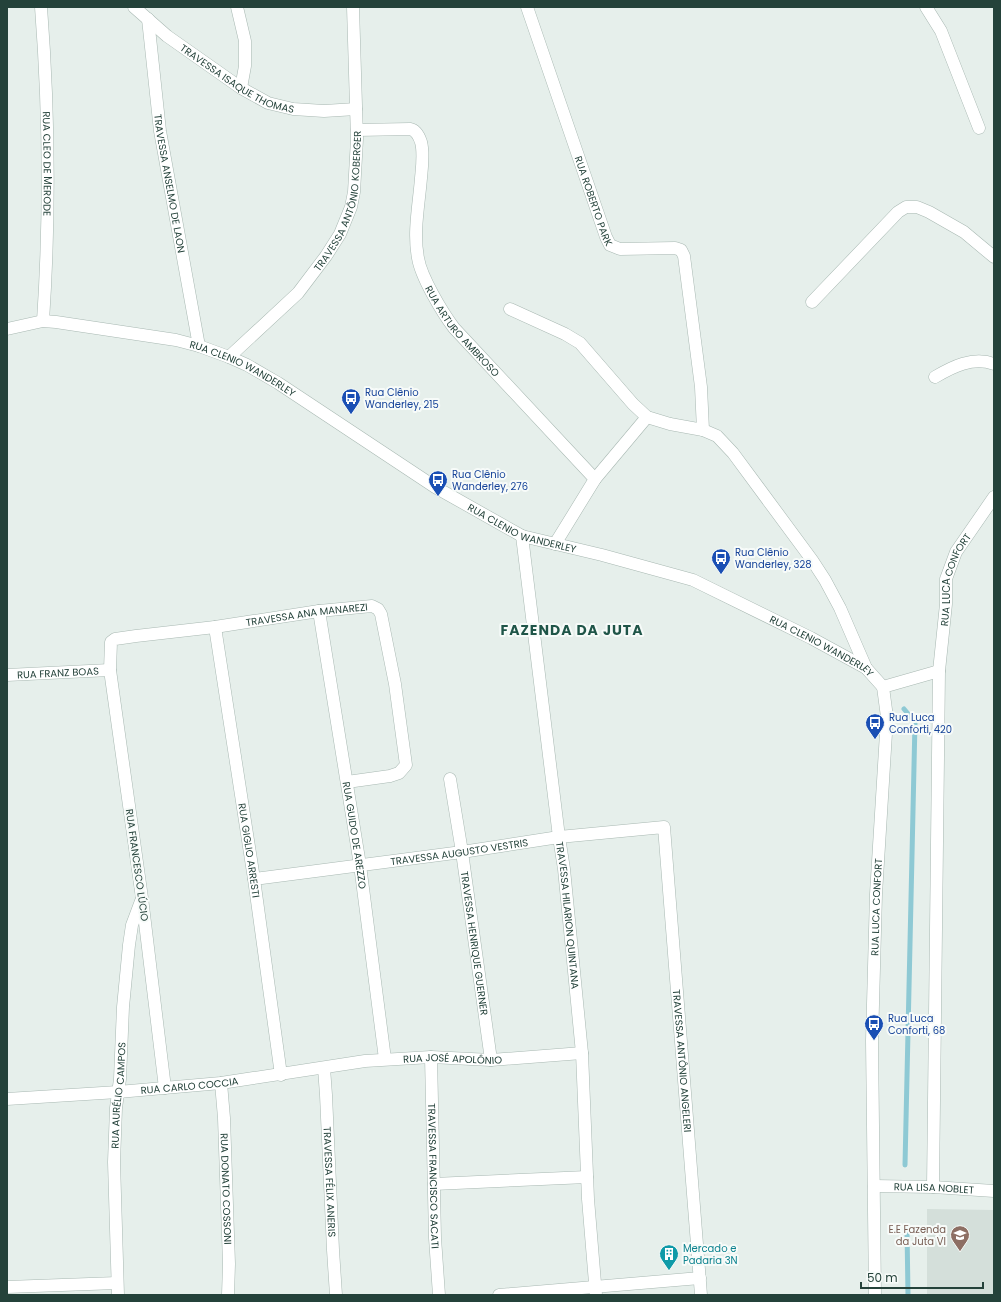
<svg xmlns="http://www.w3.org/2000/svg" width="1001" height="1302" font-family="Poppins,sans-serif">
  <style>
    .built { fill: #d4dfda }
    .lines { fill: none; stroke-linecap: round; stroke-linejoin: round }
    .stream { stroke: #8ec9d4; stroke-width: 5 }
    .minor-casing { stroke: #a8b8b2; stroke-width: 13 }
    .minor { stroke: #fff; stroke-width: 12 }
    .labels { text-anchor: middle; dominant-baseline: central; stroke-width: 4; stroke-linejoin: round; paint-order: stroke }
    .street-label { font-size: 10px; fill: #24423a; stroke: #f7fbf9 }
    .transit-label { font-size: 10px; fill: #164399; stroke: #f7fbf9; text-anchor: start }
    .education-label { font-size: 10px; fill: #785e54; stroke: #f7fbf9; text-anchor: end }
    .culture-label { font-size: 10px; fill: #0d838f; stroke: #f7fbf9; text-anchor: start }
    .district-label { font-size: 14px; font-weight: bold; letter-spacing: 1px; fill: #1f5548; stroke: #f7fbf9 }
  </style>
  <rect width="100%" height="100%" fill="#e6efeb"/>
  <!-- built -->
  <path class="built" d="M927,1209l67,1v85h-67z"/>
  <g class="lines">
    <!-- stream -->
    <path class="stream" d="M904,709l11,13 -10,443
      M907,1229l1,66"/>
    <!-- minor casing -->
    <g class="minor-casing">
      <g id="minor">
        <path id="s1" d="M41,7c8,104 9,210 2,314"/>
        <path id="s2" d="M134,7l33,29 74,52 27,15 25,6 31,2 32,-2"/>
        <path d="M237,7l8,34v25l-4,22"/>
        <path id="s3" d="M527,7l79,230 4,8 10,4 55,-1 6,2 3,6 17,131 2,43"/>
        <path d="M926,7l15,24 38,97"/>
        <path id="s4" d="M148,19l12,112 39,215"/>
        <path id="s5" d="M357,130l53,-1c6,1 9,7 11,13 3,11 1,25 0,36 -2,26 -8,54 -3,80 3,19 24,54 36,70l141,151 -40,65"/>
        <path d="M812,302l86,-90 8,-5h11l12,5 35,20 30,25"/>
        <path d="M510,309l55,25 15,9 53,61 14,13 23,7 33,6 14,6 16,17 79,107 13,20 15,28 26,60"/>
        <path id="s6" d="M7,329l36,-8 13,1 120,18 23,6 30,11 18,8 31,18 157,104 87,49 80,19 91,25 118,58 55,30 17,19"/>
        <path id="s7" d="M229,357l69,-64 28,-37 14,-22 11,-27 3,-15 3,-53 -4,-132"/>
        <path d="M935,377c17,-10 38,-21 59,-13"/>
        <path d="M595,479l52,-62"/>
        <path id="s8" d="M522,536l37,301 5,32 18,184 6,146 8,96"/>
        <path id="s9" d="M319,611l41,254 25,194"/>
        <path id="s10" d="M215,627l39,252 27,196"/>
        <path id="s11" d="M7,675l103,-5"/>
        <path id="s12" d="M450,779l12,73 29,208"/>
        <path id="s13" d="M254,879l208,-27 97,-15 105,-10 37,468"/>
        <path id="s14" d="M431,1057l4,181 4,57"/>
        <path id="s15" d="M324,1068l2,27 7,155 3,45"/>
        <path id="s16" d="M221,1083l3,35 5,146 -1,31"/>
        <path id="s17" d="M165,1088l-23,-190 -32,-228 1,-28 4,-3 21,-3 79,-9 104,-16 53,-5 6,3 3,5 14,70 11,81 -7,8 -9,3 -43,6"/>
        <path id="s18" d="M7,1099l111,-7 103,-9 144,-22 66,-4 60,3 91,-7"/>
        <path d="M434,1184l153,-7"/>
        <path id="s19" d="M874,1186l59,1 61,4"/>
        <path id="s20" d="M933,1187l6,-516 7,-67v-25l10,-27 38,-55"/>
        <path d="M7,1287l110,-4"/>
        <path id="s21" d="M118,1295l-4,-133 2,-54 4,-29 3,-72 6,-62 3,-20 9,-24"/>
        <path d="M499,1295l201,-17"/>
        <path id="s22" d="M875,1295l-3,-254 4,-147 11,-177 -4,-30 56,-16"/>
      </g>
    </g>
    <!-- minor -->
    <use href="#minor" class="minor"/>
  </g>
  <!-- icons -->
  <defs>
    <g id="bus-pin" transform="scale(1)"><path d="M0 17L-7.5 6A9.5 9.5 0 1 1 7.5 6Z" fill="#1a4fb4" stroke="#f7fbf9"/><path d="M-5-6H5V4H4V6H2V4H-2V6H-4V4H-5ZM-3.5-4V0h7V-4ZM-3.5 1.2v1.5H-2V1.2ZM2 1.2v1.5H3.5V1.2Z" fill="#fff"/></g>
    <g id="school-pin" transform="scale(1)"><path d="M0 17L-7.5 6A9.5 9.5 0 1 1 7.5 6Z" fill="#8d6e63" stroke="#f7fbf9"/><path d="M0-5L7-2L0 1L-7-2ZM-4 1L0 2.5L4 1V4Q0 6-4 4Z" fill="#fff"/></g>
    <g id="building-pin" transform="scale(1)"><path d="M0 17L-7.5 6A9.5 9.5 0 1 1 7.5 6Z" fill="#0f9aa8" stroke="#f7fbf9"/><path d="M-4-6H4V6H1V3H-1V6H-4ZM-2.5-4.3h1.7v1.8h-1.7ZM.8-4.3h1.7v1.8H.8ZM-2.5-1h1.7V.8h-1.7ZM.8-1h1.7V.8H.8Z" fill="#fff"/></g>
  </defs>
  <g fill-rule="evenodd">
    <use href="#bus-pin" x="351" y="398"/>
    <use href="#bus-pin" x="438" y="480"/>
    <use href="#bus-pin" x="721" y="558"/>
    <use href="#bus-pin" x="875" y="723"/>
    <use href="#bus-pin" x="874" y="1024"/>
    <use href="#school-pin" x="960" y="1235"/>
    <use href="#building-pin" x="669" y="1254"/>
  </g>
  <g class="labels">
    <!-- street labels -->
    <g class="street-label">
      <text stroke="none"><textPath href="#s2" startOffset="127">TRAVESSA ISAQUE THOMAS</textPath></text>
      <text stroke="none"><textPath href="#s1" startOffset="157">RUA CLEO DE MERODE</textPath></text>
      <text stroke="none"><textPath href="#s4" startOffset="166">TRAVESSA ANSELMO DE LAON</textPath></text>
      <text stroke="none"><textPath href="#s3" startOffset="205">RUA ROBERTO PARK</textPath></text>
      <text stroke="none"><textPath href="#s7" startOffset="198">TRAVESSA ANTÔNIO KOBERGER</textPath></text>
      <text stroke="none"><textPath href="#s5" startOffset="274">RUA ARTURO AMBROSO</textPath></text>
      <text stroke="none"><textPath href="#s6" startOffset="244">RUA CLENIO WANDERLEY</textPath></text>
      <text stroke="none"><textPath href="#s6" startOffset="568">RUA CLENIO WANDERLEY</textPath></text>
      <text stroke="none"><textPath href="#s20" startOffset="610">RUA LUCA CONFORT</textPath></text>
      <text stroke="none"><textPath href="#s17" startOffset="648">TRAVESSA ANA MANAREZI</textPath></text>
      <text stroke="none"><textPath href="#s6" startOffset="892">RUA CLENIO WANDERLEY</textPath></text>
      <text stroke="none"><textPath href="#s11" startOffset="51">RUA FRANZ BOAS</textPath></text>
      <text stroke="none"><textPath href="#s9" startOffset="227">RUA GUIDO DE AREZZO</textPath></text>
      <text stroke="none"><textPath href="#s10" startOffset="226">RUA GIGLIO ARRESTI</textPath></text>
      <text stroke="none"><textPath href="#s13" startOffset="207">TRAVESSA AUGUSTO VESTRIS</textPath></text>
      <text transform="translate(137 865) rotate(82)">RUA FRANCESCO LÚCIO</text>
      <text stroke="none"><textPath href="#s22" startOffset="388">RUA LUCA CONFORT</textPath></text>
      <text stroke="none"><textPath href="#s8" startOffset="382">TRAVESSA HILARION QUINTANA</textPath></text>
      <text stroke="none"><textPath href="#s12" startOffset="166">TRAVESSA HENRIQUE GUERNER</textPath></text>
      <text stroke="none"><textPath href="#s18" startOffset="448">RUA JOSÉ APOLÔNIO</textPath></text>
      <text stroke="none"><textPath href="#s13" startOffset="648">TRAVESSA ANTÔNIO ANGELERI</textPath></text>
      <text stroke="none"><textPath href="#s18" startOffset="183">RUA CARLO COCCIA</textPath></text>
      <text stroke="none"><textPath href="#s21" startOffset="200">RUA AURÉLIO CAMPOS</textPath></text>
      <text stroke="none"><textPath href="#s14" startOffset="119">TRAVESSA FRANCISCO SACATI</textPath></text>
      <text stroke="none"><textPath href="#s15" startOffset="114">TRAVESSA FÉLIX ANERIS</textPath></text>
      <text stroke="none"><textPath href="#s19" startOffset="60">RUA LISA NOBLET</textPath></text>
      <text stroke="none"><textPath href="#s16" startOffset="106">RUA DONATO COSSONI</textPath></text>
    </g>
    <!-- transit labels -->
    <g class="transit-label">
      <text x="365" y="392">Rua Clênio<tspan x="365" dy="12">Wanderley, 215</tspan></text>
      <text x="452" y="474">Rua Clênio<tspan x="452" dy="12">Wanderley, 276</tspan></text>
      <text x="735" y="552">Rua Clênio<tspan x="735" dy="12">Wanderley, 328</tspan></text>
      <text x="889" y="717">Rua Luca<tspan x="889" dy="12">Conforti, 420</tspan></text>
      <text x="888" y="1018">Rua Luca<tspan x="888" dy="12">Conforti, 68</tspan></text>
    </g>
    <!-- education labels -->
    <g class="education-label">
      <text x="946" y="1229">E.E Fazenda<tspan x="946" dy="12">da Juta VI</tspan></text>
    </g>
    <!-- culture labels -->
    <g class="culture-label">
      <text x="683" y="1248">Mercado e<tspan x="683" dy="12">Padaria 3N</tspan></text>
    </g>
    <!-- district labels -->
    <g class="district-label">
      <text x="572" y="630">FAZENDA DA JUTA</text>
    </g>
  </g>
  <!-- border -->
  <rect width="1001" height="1302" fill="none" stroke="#24423a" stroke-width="16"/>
  <!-- scale -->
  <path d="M861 1282v6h122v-6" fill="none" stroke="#24423a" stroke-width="2"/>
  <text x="867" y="1282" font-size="12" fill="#24423a" stroke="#f7fbf9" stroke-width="3" paint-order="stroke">50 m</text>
</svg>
